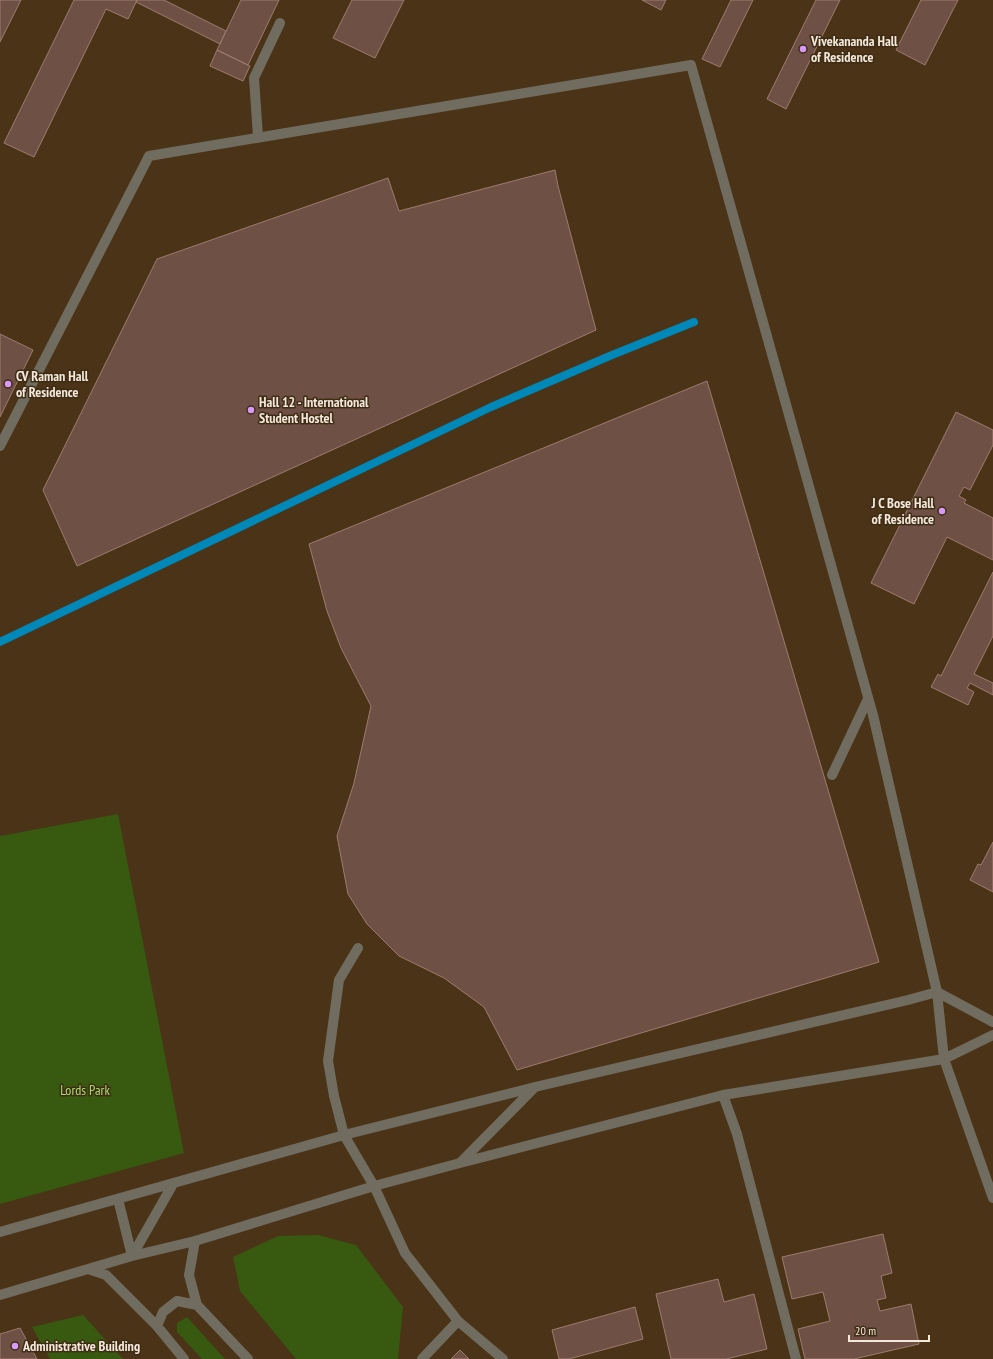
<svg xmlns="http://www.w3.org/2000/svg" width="993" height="1359" font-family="'PT Sans Narrow',sans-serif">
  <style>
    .built { fill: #4a3316 }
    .green { fill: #385910 }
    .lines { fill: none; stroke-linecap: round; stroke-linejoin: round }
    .stream { stroke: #0088b9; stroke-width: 8 }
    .building { fill: #6e5044; stroke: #9d7c6f }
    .minor { stroke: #706c60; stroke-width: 10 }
    .poi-dot { fill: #d99af7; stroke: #3f2c15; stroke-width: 1.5 }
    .labels { text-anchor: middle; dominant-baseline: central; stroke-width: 3; stroke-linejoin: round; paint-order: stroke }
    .poi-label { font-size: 14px; font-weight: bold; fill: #f3e8da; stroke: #3f2c15; text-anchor: start }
    .park-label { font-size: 14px; fill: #a7df72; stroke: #3f2c15 }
  </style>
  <rect width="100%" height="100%" fill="#3f2c15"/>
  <!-- built -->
  <path class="built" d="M0,0h993v1359h-993z"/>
  <!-- green -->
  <path class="green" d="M118,814l66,339 -184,51v-368z
    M318,1235l38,10 47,62 -5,52h-102l-56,-68 -7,-34 45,-21z
    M83,1315l40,44h-73l-18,-32z
    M187,1317l38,42h-23l-25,-27v-9z"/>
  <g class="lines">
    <!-- stream -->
    <path class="stream" d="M0,642l491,-235 121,-52 82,-33"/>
  </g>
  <!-- building -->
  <path class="building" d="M0,0h21l-21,42z
    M74,0h63l-9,19 -22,-10 -72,148 -30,-14z
    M137,0h27l62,31 -6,13 -84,-42z
    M241,0h38l-31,65 -31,-15z
    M352,0h52l-29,58 -42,-20z
    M642,0h24l-5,10z
    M731,0h22l-33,67 -18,-8z
    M816,0h24l-54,109 -19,-10z
    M921,0h37l-33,65 -29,-15z
    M217,50l33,16 -7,15 -33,-15z
    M555,170l3,16 38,144 -519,236 -34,-76 114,-231 231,-81 11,33z
    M0,334l33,16 -33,67z
    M707,381l172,581 -362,108 -33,-63 -40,-29 -45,-22 -32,-32 -19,-30 -11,-58 17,-53 17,-77 -30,-58 -14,-37 -18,-67z
    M956,412l37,18v15l-23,45 -6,-3 -5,9 7,4 -2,3 29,15v42l-46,-23 -33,67 -43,-21z
    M993,572v64l-19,38 19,9v12l-23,-12 -3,5 7,4 -6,13 -37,-18 7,-13 3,2z
    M993,842v50l-23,-12 8,-16 3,1z
    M883,1234l9,39 -11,3 5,22 -9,2 3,11 31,-7 8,40 -65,15h-49l-7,-30 32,-8 -7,-29 -31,7 -10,-42z
    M718,1279l6,23 30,-8 13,55 -41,10h-55l-15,-65z
    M635,1307l8,32 -74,20h-10l-7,-29z
    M20,1328l17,31h-37v-25z
    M460,1350l9,9h-18z"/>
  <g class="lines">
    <!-- minor -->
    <path class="minor" d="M258,137l-4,-59 26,-55
      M0,446l149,-290 542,-91 182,650 64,277 7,67 49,139
      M832,775l36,-76
      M358,948l-19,32 -11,81 6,35 10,39 30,51 31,67 53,68 45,38
      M723,1095l14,39 59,225
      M461,1162l74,-75
      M118,1199l14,57
      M0,1232l344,-97 191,-48 373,-87 29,-8 56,30
      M195,1241l-6,34 8,30 51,54
      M132,1256l41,-72
      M88,1269l18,6 51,51 27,33
      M0,1295l132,-39 63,-15 179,-55 86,-23 263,-68 221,-36 49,-24
      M157,1326l6,-14 14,-11 20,4
      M422,1359l36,-38"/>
  </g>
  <!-- markers -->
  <g class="poi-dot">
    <circle cx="803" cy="49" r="4"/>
    <circle cx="8" cy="384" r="4"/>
    <circle cx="251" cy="410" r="4"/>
    <circle cx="942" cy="511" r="4"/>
    <circle cx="15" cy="1346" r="4"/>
  </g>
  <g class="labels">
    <!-- poi labels -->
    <g class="poi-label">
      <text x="811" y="41">Vivekananda Hall<tspan x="811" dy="16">of Residence</tspan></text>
      <text x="16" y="376">CV Raman Hall<tspan x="16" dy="16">of Residence</tspan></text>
      <text x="259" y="402">Hall 12 - International<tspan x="259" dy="16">Student Hostel</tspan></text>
      <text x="934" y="503" text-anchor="end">J C Bose Hall<tspan x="934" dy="16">of Residence</tspan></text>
      <text x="23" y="1346">Administrative Building</text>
    </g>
    <!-- park labels -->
    <g class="park-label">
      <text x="85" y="1090">Lords Park</text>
    </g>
  </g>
  <!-- scale -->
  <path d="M849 1335v6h80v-6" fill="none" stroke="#f3e8da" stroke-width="2"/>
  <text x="855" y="1335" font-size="12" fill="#f3e8da" stroke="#3f2c15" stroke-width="3" paint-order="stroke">20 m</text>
</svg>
